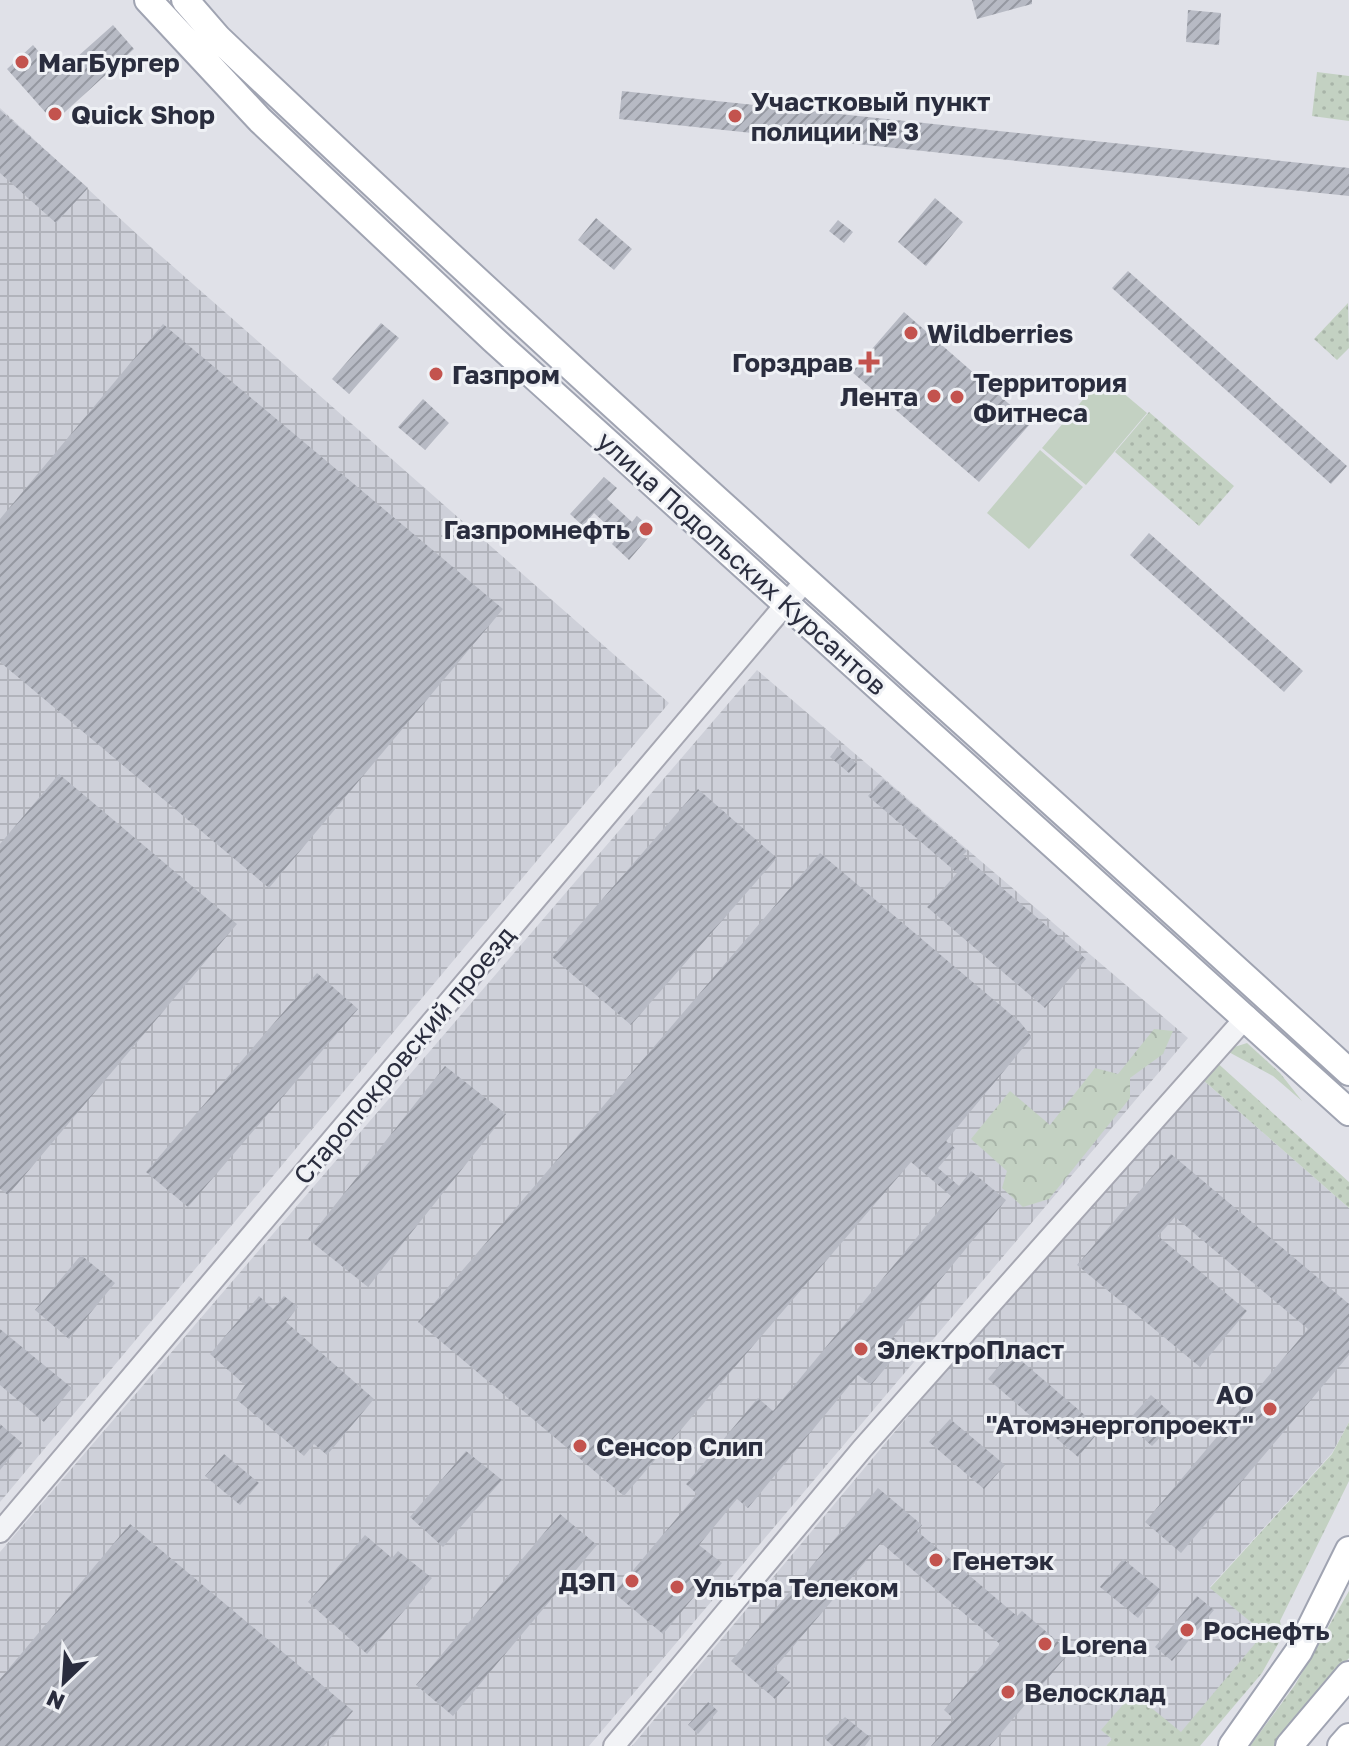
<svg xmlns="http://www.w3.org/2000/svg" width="1349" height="1746" font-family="'Golos Text',sans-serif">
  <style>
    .industrial { fill: url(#industrial-grid) }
    .grass { fill: url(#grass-dots) }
    .forest { fill: url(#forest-crowns) }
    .garden { fill: #c3d1c2 }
    .building { fill: url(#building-hatch) }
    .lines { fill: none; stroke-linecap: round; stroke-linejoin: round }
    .minor-casing { stroke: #a6a7b2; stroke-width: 24 }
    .major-casing { stroke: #a0a4b2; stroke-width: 30 }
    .minor { stroke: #f2f3f6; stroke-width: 20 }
    .major { stroke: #fff; stroke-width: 26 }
    .poi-dot { fill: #c3534e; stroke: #eff1f5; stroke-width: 3 }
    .labels { text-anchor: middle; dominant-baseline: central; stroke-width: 6; stroke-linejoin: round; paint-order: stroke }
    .poi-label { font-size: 26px; font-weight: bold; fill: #2a2d3e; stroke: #eff1f5; text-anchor: start }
    .street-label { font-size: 26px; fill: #2a2d3e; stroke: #eff1f5 }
  </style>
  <defs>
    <pattern id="industrial-grid" width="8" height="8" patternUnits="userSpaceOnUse" patternTransform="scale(2)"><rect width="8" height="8" fill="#ced0d9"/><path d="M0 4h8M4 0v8" fill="none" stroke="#b1b3bb"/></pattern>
    <pattern id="grass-dots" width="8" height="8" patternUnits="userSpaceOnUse" patternTransform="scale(2)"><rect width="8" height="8" fill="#c3d1c2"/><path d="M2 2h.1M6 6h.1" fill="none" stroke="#a8b4a8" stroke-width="1.8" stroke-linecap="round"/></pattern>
    <pattern id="forest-crowns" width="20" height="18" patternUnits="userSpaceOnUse" patternTransform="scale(2)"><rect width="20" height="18" fill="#c3d1c2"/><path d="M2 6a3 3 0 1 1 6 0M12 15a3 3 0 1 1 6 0" fill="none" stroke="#a8b4a8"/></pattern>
    <pattern id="building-hatch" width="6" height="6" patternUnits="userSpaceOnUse" patternTransform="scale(2)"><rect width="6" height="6" fill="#b7bac4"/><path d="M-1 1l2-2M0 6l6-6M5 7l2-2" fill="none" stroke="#9598a1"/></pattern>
  </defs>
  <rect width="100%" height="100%" fill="#e0e1e8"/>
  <!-- industrial -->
  <path class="industrial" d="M0,108l152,140 517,455 -669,799z
    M757,670l431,368 -599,708h-589v-194z
    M1195,1073l154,135v214l-17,31 -122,134 55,46 -84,100 -79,-3 10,9 -6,7h-474z"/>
  <!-- grass -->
  <path class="grass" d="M1317,72l32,4v45l-37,-5z
    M1348,303l1,45 -12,12 -23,-21z
    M1149,412l85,74 -35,40 -84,-74z
    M1247,1043l33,30 22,28 -29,-25 -48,-26z
    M1213,1059l136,123v26l-154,-135z
    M1349,1422v59l-69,140 3,14 -21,38 -62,73h-94l6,-7 -11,-9 32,-37 48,39 83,-99 -54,-45 122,-134z
    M1349,1591v67l-74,88h-25l45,-61z"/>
  <!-- forest -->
  <path class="forest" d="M1154,1029l19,2 -10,23 -33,24v20l-81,101 -26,8 -21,-19 5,-17 -36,-32 39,-48 40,34 45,-57 23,6z"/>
  <!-- garden -->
  <path class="garden" d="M1103,376l44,37 -61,72 -44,-37z
    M1040,450l43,37 -54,62 -42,-36z"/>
  <!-- building -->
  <path class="building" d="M972,0h60v4l-55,15z
    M1188,10l33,3 -2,32 -33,-3z
    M113,25l21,24 -80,73 -47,-53 26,-24 25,29z
    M622,91l727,77v28l-730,-77z
    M0,110l88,78 -32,35 -56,-50z
    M935,198l28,24 -37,44 -28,-24z
    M596,218l36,31 -18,21 -36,-30z
    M838,220l15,12 -9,11 -15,-12z
    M1128,271l219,195 -16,18 -219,-196z
    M904,312l127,111 -52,59 -127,-110z
    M381,323l18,15 -50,56 -17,-15z
    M163,324l340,285 -234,279 -269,-226v-143z
    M423,399l26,24 -24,27 -27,-23z
    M604,477l13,11 -10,11 25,23 5,-6 17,15 -25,29 -17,-16 7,-8 -25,-23 -11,13 -13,-12z
    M1149,533l154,138 -19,21 -154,-137z
    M838,747l19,17 -8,9 -19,-16z
    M59,774l178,150 -229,271 -8,-6v-345z
    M883,779l84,72 -4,4 123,104 -41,49 -118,-101 30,-34 -89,-77z
    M698,789l79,69 -146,167 -79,-68z
    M820,853l200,169 12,15 -86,104 9,7 -17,20 21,18 12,-15 35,29 -113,137 11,9 -33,39 -13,-10 -110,133 -11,-9 -38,46 23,18 -59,71 -49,-41 83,-99 -11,-10 72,-86 15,13 178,-215 -40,-34 -287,334 -206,-174z
    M317,973l41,36 -170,198 -42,-35z
    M445,1066l61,48 -138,173 -60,-48z
    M1171,1154l178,150v51l-168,198 -36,-31 163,-193 -133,-112 -17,19 89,75 -47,56 -123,-102z
    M81,1255l34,28 -46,56 -34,-29z
    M259,1296l14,13 11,-13 14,11 -12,15 88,77 -47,56 -13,-11 -10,12 -68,-57 9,-14 -35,-31z
    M0,1329l72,59 -28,34 -44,-37z
    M1011,1352l90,77 -23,28 -90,-78z
    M1151,1395l20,18 -12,14 6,5 -13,14 -26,-23z
    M950,1419l55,46 -21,24 -55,-47z
    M0,1424l22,19 -22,27z
    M466,1451l36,29 -59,67 -33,-30z
    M224,1454l35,29 -19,22 -35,-29z
    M878,1488l44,37 -5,6 100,85 5,-5 48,41 -80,94h-59l23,-27 -10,-9 56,-66 -119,-101 -107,126 16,13 -15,17 -44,-38z
    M560,1514l37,31 -144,171 -37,-31z
    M130,1524l223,187 -29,35h-324v-67z
    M365,1535l27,23 6,-7 34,27 -65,76 -59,-52z
    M1123,1559l38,31 -23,28 -38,-31z
    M1197,1596l17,14 -42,51 -17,-14z
    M708,1702l10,9 -20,23 -10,-9z
    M845,1717l26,21 -6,8h-32l-9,-8z"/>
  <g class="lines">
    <!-- minor casing -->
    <g class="minor-casing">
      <path id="minor" d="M0,1532l807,-953
        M614,1746l248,-297 385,-433"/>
    </g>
    <!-- major casing -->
    <g class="major-casing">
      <path id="major" d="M148,0l112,120 234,220 855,772
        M185,0l33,38c370,352 754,689 1131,1034
        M1232,1746l67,-95 50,-101
        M1289,1746l60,-71
        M1341,1746l8,-9"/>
    </g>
    <!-- minor -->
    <use href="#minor" class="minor"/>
    <!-- major -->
    <use href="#major" class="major"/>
  </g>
  <!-- markers -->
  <g class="poi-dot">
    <circle cx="22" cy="62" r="8"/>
    <circle cx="55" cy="114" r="8"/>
    <circle cx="735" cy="116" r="8"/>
    <circle cx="911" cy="333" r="8"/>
    <path d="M865 350h8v8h8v8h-8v8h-8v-8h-8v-8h8z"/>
    <circle cx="436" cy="374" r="8"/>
    <circle cx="934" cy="396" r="8"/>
    <circle cx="957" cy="397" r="8"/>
    <circle cx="646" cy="529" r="8"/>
    <circle cx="861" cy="1349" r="8"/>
    <circle cx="1270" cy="1409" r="8"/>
    <circle cx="580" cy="1446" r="8"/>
    <circle cx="936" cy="1560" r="8"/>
    <circle cx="632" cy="1581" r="8"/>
    <circle cx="677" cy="1587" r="8"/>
    <circle cx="1187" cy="1630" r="8"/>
    <circle cx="1045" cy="1644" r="8"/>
    <circle cx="1008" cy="1692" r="8"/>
  </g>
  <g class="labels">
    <!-- poi labels -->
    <g class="poi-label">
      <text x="38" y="62">МагБургер</text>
      <text x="751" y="101">Участковый пункт<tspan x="751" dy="30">полиции № 3</tspan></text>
      <text x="71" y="114">Quick Shop</text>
      <text x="927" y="333">Wildberries</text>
      <text x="853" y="362" text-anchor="end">Горздрав</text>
      <text x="452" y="374">Газпром</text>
      <text x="973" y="382">Территория<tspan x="973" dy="30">Фитнеса</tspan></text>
      <text x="918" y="396" text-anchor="end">Лента</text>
      <text x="630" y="529" text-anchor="end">Газпромнефть</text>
      <text x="877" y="1349">ЭлектроПласт</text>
      <text x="1254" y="1394" text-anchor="end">АО<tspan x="1254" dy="30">"Атомэнергопроект"</tspan></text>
      <text x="596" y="1446">Сенсор Слип</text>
      <text x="952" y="1560">Генетэк</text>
      <text x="616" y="1581" text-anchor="end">ДЭП</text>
      <text x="693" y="1587">Ультра Телеком</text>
      <text x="1203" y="1630">Роснефть</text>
      <text x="1061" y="1644">Lorena</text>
      <text x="1024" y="1692">Велосклад</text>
    </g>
    <!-- street labels -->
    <g class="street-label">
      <text transform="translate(742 563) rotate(42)">улица Подольских Курсантов</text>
      <text transform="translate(404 1055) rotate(-50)">Старопокровский проезд</text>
    </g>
  </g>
  <!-- north arrow -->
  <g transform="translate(64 1682) rotate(205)" stroke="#eff1f5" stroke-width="6" paint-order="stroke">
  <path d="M0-6L14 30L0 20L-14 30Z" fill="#2a2d3e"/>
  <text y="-12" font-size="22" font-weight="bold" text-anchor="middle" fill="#2a2d3e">N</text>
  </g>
</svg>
